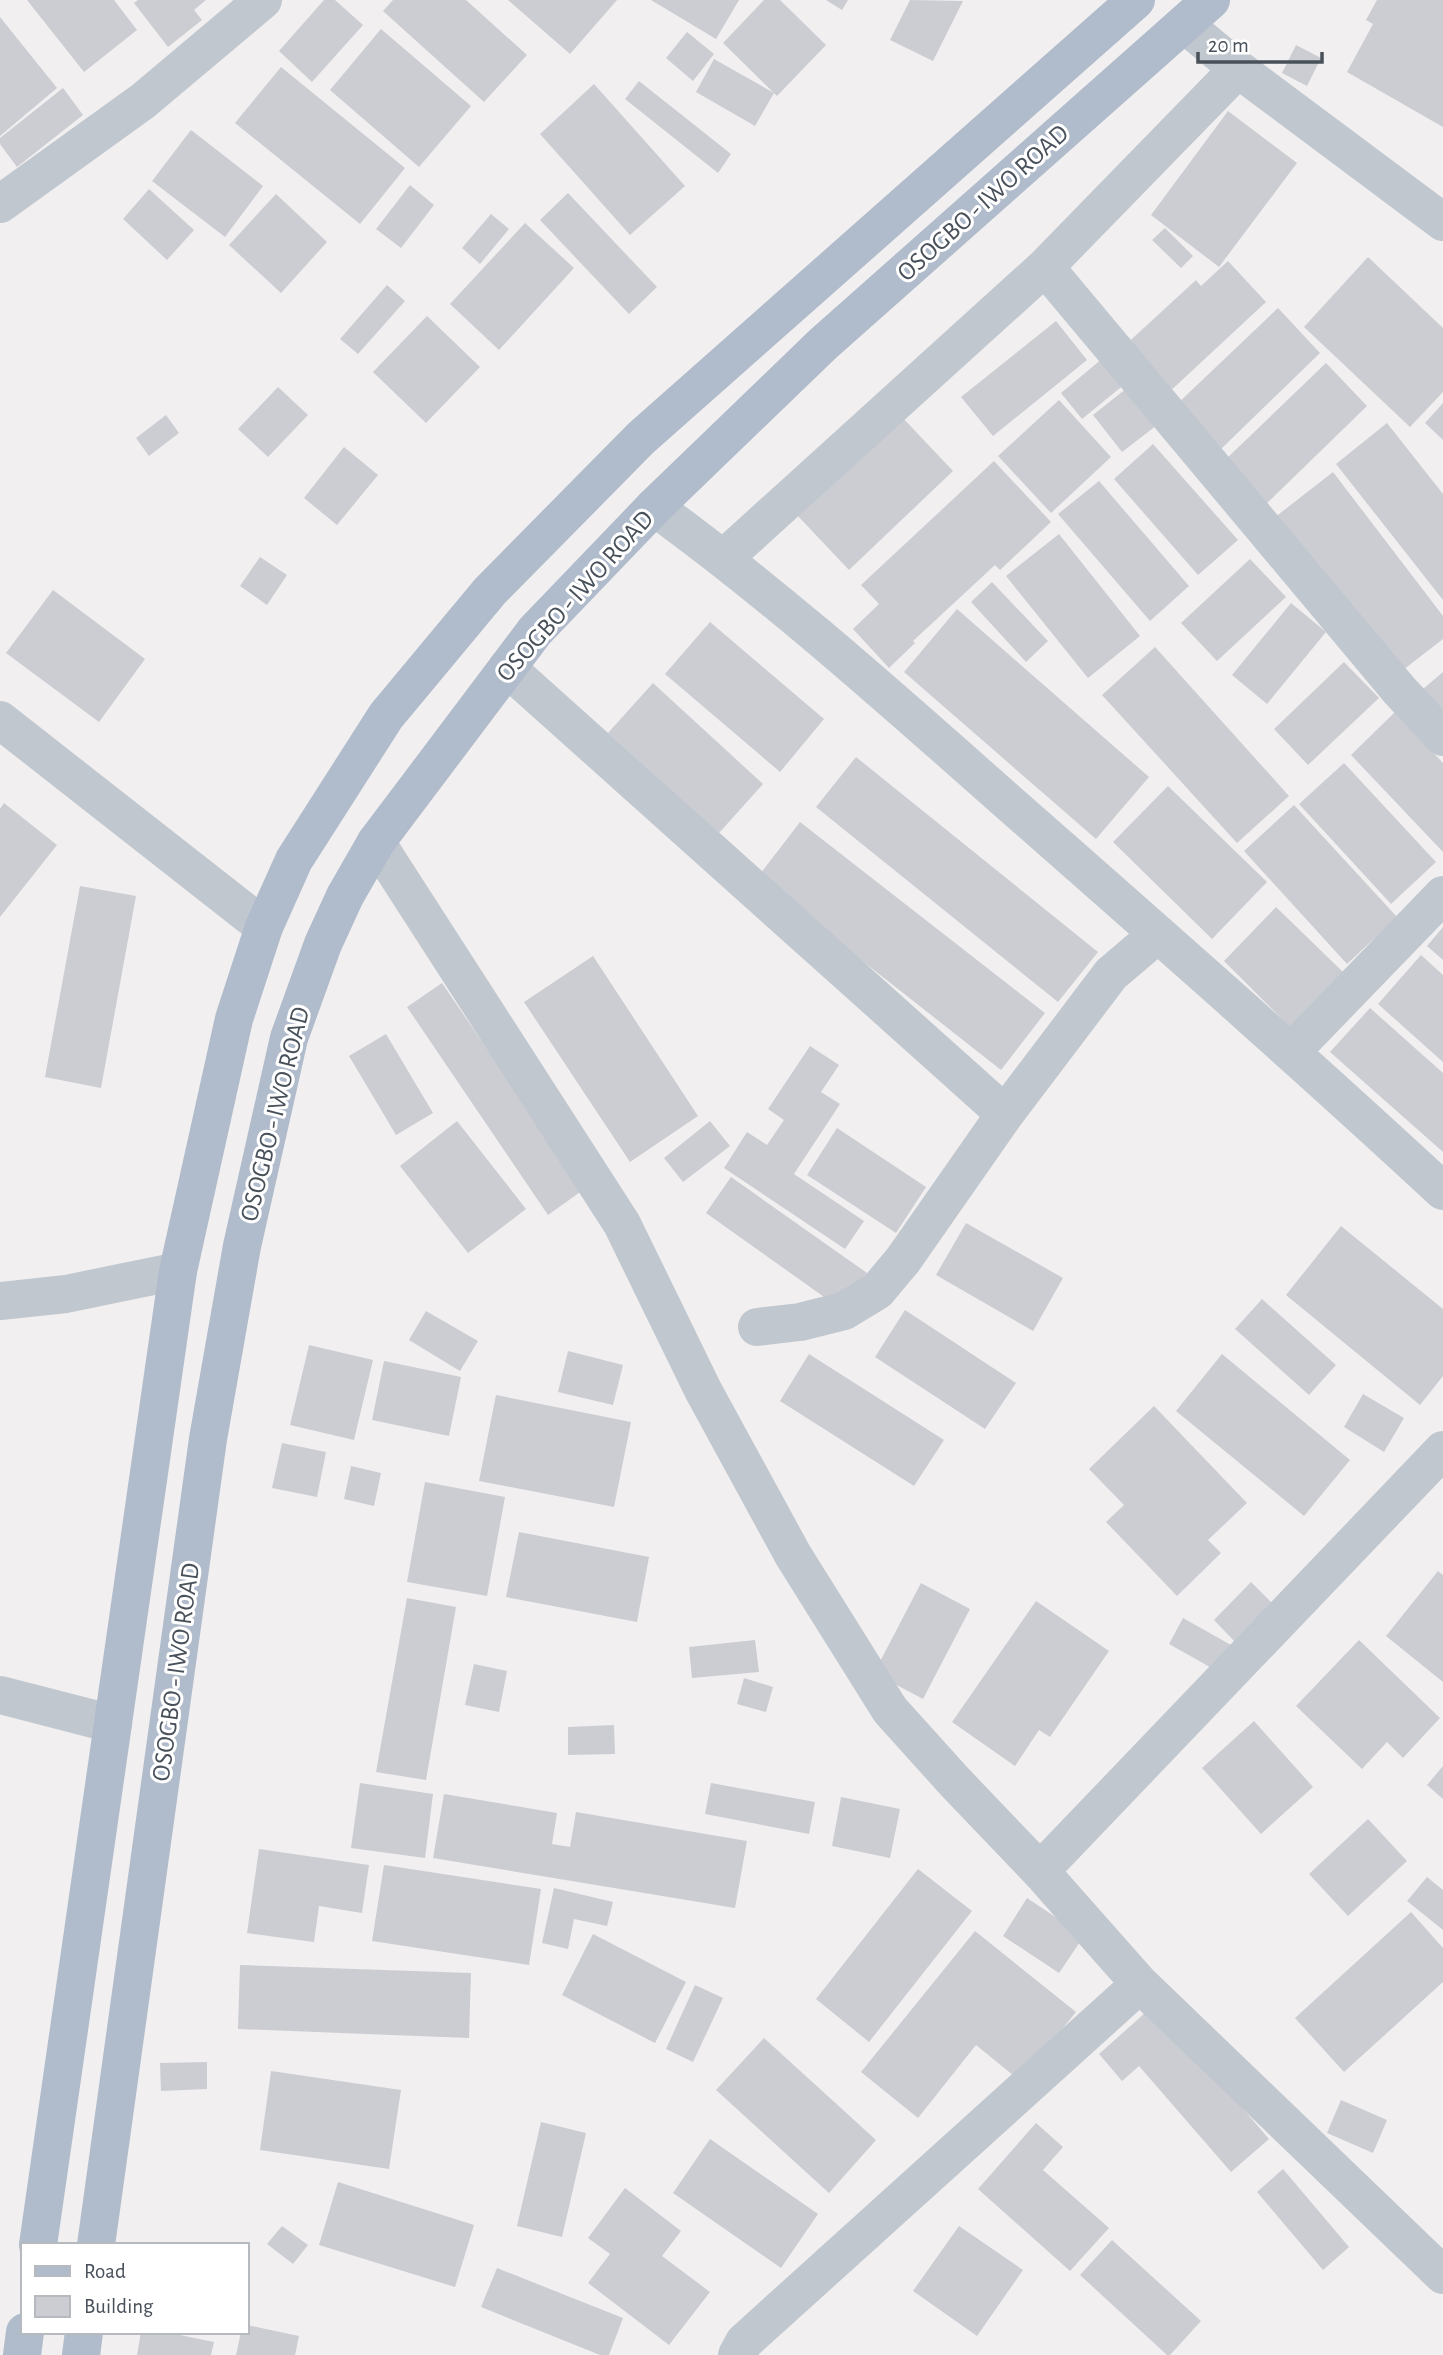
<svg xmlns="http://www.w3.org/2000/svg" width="1443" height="2355" font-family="'Alegreya Sans',sans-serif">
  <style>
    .building { fill: #cccdd3 }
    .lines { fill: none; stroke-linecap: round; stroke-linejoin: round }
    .minor { stroke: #c0c7cf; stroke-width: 38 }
    .primary { stroke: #b0bbcb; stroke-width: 38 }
    .labels { text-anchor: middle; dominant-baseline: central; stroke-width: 6; stroke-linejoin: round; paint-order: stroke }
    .street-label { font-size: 26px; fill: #48505a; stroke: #fff }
  </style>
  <rect width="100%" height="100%" fill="#f1efef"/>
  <!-- building -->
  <path class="building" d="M27,0h87l23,30 -53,42z
    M138,0h68l-12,10 8,10 -34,27 -34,-44z
    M324,0h11l28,25 -51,57 -33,-31z
    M393,0h73l61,55 -43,47 -101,-91z
    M508,0h109l-47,54z
    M651,0h88l-23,39z
    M764,0h16l46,45 -49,51 -54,-53z
    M826,0h22l-6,10z
    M910,0l53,1 -30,60 -43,-21z
    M1377,0h66v127l-96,-55 26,-48 -7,-4z
    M0,17l57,71 -57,48z
    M381,29l90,77 -52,61 -89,-77z
    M687,32l27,22 -21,27 -27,-23z
    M1296,45l25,13 -14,28 -25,-13z
    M714,59l60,34 -19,33 -59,-34z
    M281,67l124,101 -45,56 -125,-101z
    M639,81l92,73 -13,19 -93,-74z
    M594,84l91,102 -55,49 -90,-101z
    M63,88l20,27 -66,52 -17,-23v-6z
    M1228,111l69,52 -78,104 -68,-52z
    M191,130l72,56 -38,51 -73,-56z
    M410,185l24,20 -33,43 -25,-19z
    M149,189l45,41 -27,30 -44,-41z
    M568,193l89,94 -28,27 -89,-94z
    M276,194l51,48 -46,51 -52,-48z
    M491,214l18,15 -29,35 -18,-16z
    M525,223l49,45 -75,82 -49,-46z
    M1165,228l28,28 -12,12 -29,-28z
    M1368,257l75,71v64l-33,35 -106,-100z
    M1228,261l38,41 -100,93 -44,-47 74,-68 5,6z
    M387,285l18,16 -47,53 -18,-15z
    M1278,308l42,45 -102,99 -43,-46z
    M427,316l53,51 -54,56 -53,-51z
    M1056,321l31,39 -94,76 -32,-39z
    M1109,353l22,26 -49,40 -21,-26z
    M1326,363l41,43 -102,99 -42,-43z
    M1132,384l29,38 -39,30 -29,-37z
    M278,387l30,28 -40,42 -30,-28z
    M1059,400l52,57 -60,56 -53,-57z
    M1443,403v37l-18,-17z
    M166,415l13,18 -30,23 -13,-18z
    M900,415l53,56 -104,99 -53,-56z
    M1387,423l56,71v106l-107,-136z
    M1153,444l85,96 -40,35 -84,-96z
    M344,447l34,28 -41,50 -33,-27z
    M994,461l57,61 -51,48 -5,-5 -82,76 2,2 -26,25 -36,-39 26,-25 -18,-19z
    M1333,472l110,144v23l-49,38 -120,-159z
    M1099,481l90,105 -39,35 -92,-107z
    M1059,534l81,102 -52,42 -82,-102z
    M260,557l27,18 -20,30 -27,-19z
    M1250,559l36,38 -69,64 -36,-38z
    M992,582l56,59 -22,21 -55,-60z
    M53,590l92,69 -46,63 -93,-69z
    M1291,603l35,29 -59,72 -35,-29z
    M957,609l192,168 -53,62 -192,-167z
    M710,622l114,97 -44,53 -115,-98z
    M1155,647l134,149 -52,47 -135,-148z
    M1344,662l35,36 -71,67 -34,-36z
    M1443,672v54l-27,-31z
    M653,683l110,101 -44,49 -111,-100z
    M1395,712l48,51v89l-92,-97z
    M856,757l242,195 -40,50 -242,-195z
    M1344,763l92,99 -45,42 -92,-100z
    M1168,786l99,96 -55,57 -99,-97z
    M4,803l53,42 -57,72v-108z
    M1294,805l103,112 -50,47 -103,-113z
    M800,822l245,191 -44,57 -244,-192z
    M80,886l56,10 -35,192 -56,-11z
    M1276,907l68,66 -54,54 -66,-66z
    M1443,927v33l-16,-14z
    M1421,955l22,20v87l-65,-58z
    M593,956l105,160 -68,46 -106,-160z
    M442,983l141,207 -35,25 -141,-208z
    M1370,1008l73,65v79l-113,-100z
    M386,1034l47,79 -37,22 -47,-79z
    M810,1046l29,19 -18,27 19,12 -46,70 70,47 -19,28 -121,-81 23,-36 20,13 17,-25 -16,-11z
    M457,1121l69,88 -58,44 -68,-87z
    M710,1121l20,25 -47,36 -19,-24z
    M837,1128l89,59 -30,46 -89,-58z
    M731,1177l136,96 -26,36 -135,-96z
    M966,1223l97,55 -30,53 -97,-56z
    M1341,1226l102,83v67l-23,29 -134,-110z
    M1262,1299l74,66 -27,30 -74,-66z
    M905,1310l111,73 -31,46 -110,-72z
    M426,1311l52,30 -18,30 -51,-31z
    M309,1345l64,15 -19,80 -64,-15z
    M568,1351l55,14 -10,40 -55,-13z
    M809,1354l135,86 -30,46 -134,-85z
    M1222,1354l128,106 -46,56 -128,-105z
    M384,1361l77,16 -12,59 -77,-16z
    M1363,1394l41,24 -20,34 -40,-25z
    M496,1395l135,27 -17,85 -135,-26z
    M1154,1406l93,97 -39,37 13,13 -44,43 -71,-74 18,-17 -35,-36z
    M282,1443l44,9 -9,45 -45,-9z
    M351,1466l30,7 -7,33 -30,-7z
    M425,1482l80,15 -18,99 -80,-14z
    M519,1532l130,25 -12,65 -131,-25z
    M1438,1571l5,4v107l-57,-46z
    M1251,1582l23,23 -38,38 -22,-23z
    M921,1583l49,26 -47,90 -49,-26z
    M407,1598l49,9 -30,173 -50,-8z
    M1036,1601l73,50 -59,86 -11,-7 -24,36 -63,-44z
    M1183,1618l48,27 -14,26 -48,-27z
    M755,1640l4,32 -67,6 -3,-31z
    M1359,1640l81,78 -37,40 -16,-16 -25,27 -66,-63z
    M474,1664l33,7 -8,41 -34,-7z
    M744,1678l29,9 -7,25 -29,-8z
    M1254,1721l59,66 -52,47 -59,-66z
    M614,1725l1,29 -47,1v-28z
    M1443,1766v33l-16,-14z
    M360,1783l73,11 -8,64 -74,-10z
    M711,1783l104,19 -6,32 -104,-20z
    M444,1794l113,19 -5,31 18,3 6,-35 171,29 -12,67 -302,-50z
    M841,1797l59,12 -10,49 -58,-12z
    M1368,1819l39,42 -59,55 -39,-42z
    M259,1849l110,16 -7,48 -43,-7 -5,36 -67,-9z
    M384,1865l157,24 -12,76 -157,-24z
    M918,1869l54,42 -103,131 -53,-43z
    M1427,1877l16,13v40l-36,-29z
    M554,1888l59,14 -6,24 -33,-7 -6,30 -26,-6z
    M1027,1898l57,38 -25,37 -56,-37z
    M1411,1912l32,36v34l-99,90 -49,-54z
    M975,1931l101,81 -56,69 -44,-36 -58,73 -57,-46z
    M593,1934l93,48 -31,61 -93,-48z
    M240,1965l231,8 -2,65 -231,-9z
    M695,1985l28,13 -30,64 -27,-13z
    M1154,2005l115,134 -38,33 -92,-106 -17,15 -23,-27z
    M764,2038l112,102 -47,53 -113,-103z
    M207,2062v27l-46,2 -1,-28z
    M271,2071l130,19 -12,79 -129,-19z
    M1341,2100l46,20 -14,33 -46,-20z
    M541,2122l45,11 -24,104 -45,-11z
    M1036,2123l27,24 -20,23 66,58 -39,43 -92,-82z
    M710,2139l108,75 -37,54 -108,-75z
    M1283,2169l66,78 -26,23 -66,-78z
    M338,2182l136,43 -19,62 -136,-42z
    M625,2188l56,43 -19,25 48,36 -41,53 -81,-62 22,-29 -22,-16z
    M282,2226l26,19 -15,19 -26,-20z
    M959,2226l64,44 -46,66 -64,-45z
    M1112,2240l89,81 -31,34h-3l-87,-80z
    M497,2268l126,50 -14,37h-9l-119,-48z
    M247,2325l52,11 -4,19h-59l5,-23h6z
    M141,2332h24l49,10 -3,13h-74z"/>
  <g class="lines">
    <!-- minor -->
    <path class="minor" d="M1184,24l54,45 205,153
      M0,204l143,-103 120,-101
      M1045,267l355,424 43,46
      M654,507c127,92 244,198 362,302 143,126 287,252 427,382
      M724,558l321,-291 193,-198
      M507,668l498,446
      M0,720l264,207
      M376,842l246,382 81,166 90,165 97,155 64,71 86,90 100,113 303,291
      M1292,1051l151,-156
      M0,1301l66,-7 112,-23
      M757,1327l43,-5 44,-11 33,-20 26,-31 102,-146 106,-140 47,-40
      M0,1695l113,29
      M1040,1871l403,-421
      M737,2355l7,-13 396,-358"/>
    <!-- primary -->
    <path class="primary" d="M38,2245l140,-974 56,-252 30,-92 30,-67 92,-144 104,-125 151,-153 495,-438
      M96,2245l112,-806 34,-193 47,-208 34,-94 22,-48 31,-54 159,-211 119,-124 169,-163 388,-344
      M22,2355l3,-23
      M81,2355l3,-23"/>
  </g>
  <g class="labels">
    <!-- street labels -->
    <g class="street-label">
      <text transform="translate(983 203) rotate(-42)">OSOGBO - IWO ROAD</text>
      <text transform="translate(575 596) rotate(-48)">OSOGBO - IWO ROAD</text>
      <text transform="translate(275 1114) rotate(-76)">OSOGBO - IWO ROAD</text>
      <text transform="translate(176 1672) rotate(-82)">OSOGBO - IWO ROAD</text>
    </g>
  </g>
  <!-- legend -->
  <rect x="21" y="2243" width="228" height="91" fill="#ffffff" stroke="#b6b9bd" stroke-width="2"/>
  <rect x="35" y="2266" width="35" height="10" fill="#b0bbcb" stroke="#b6b9bd" stroke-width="2"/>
  <text x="84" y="2278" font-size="21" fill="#48505a">Road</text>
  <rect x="35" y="2296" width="35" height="21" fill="#cccdd3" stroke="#b6b9bd" stroke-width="2"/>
  <text x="84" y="2313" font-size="21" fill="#48505a">Building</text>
  <!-- scale -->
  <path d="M1198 52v10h124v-10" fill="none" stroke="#48505a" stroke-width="3.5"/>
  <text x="1208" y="52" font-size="21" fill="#48505a" stroke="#ffffff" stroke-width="5" paint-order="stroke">20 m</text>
</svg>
